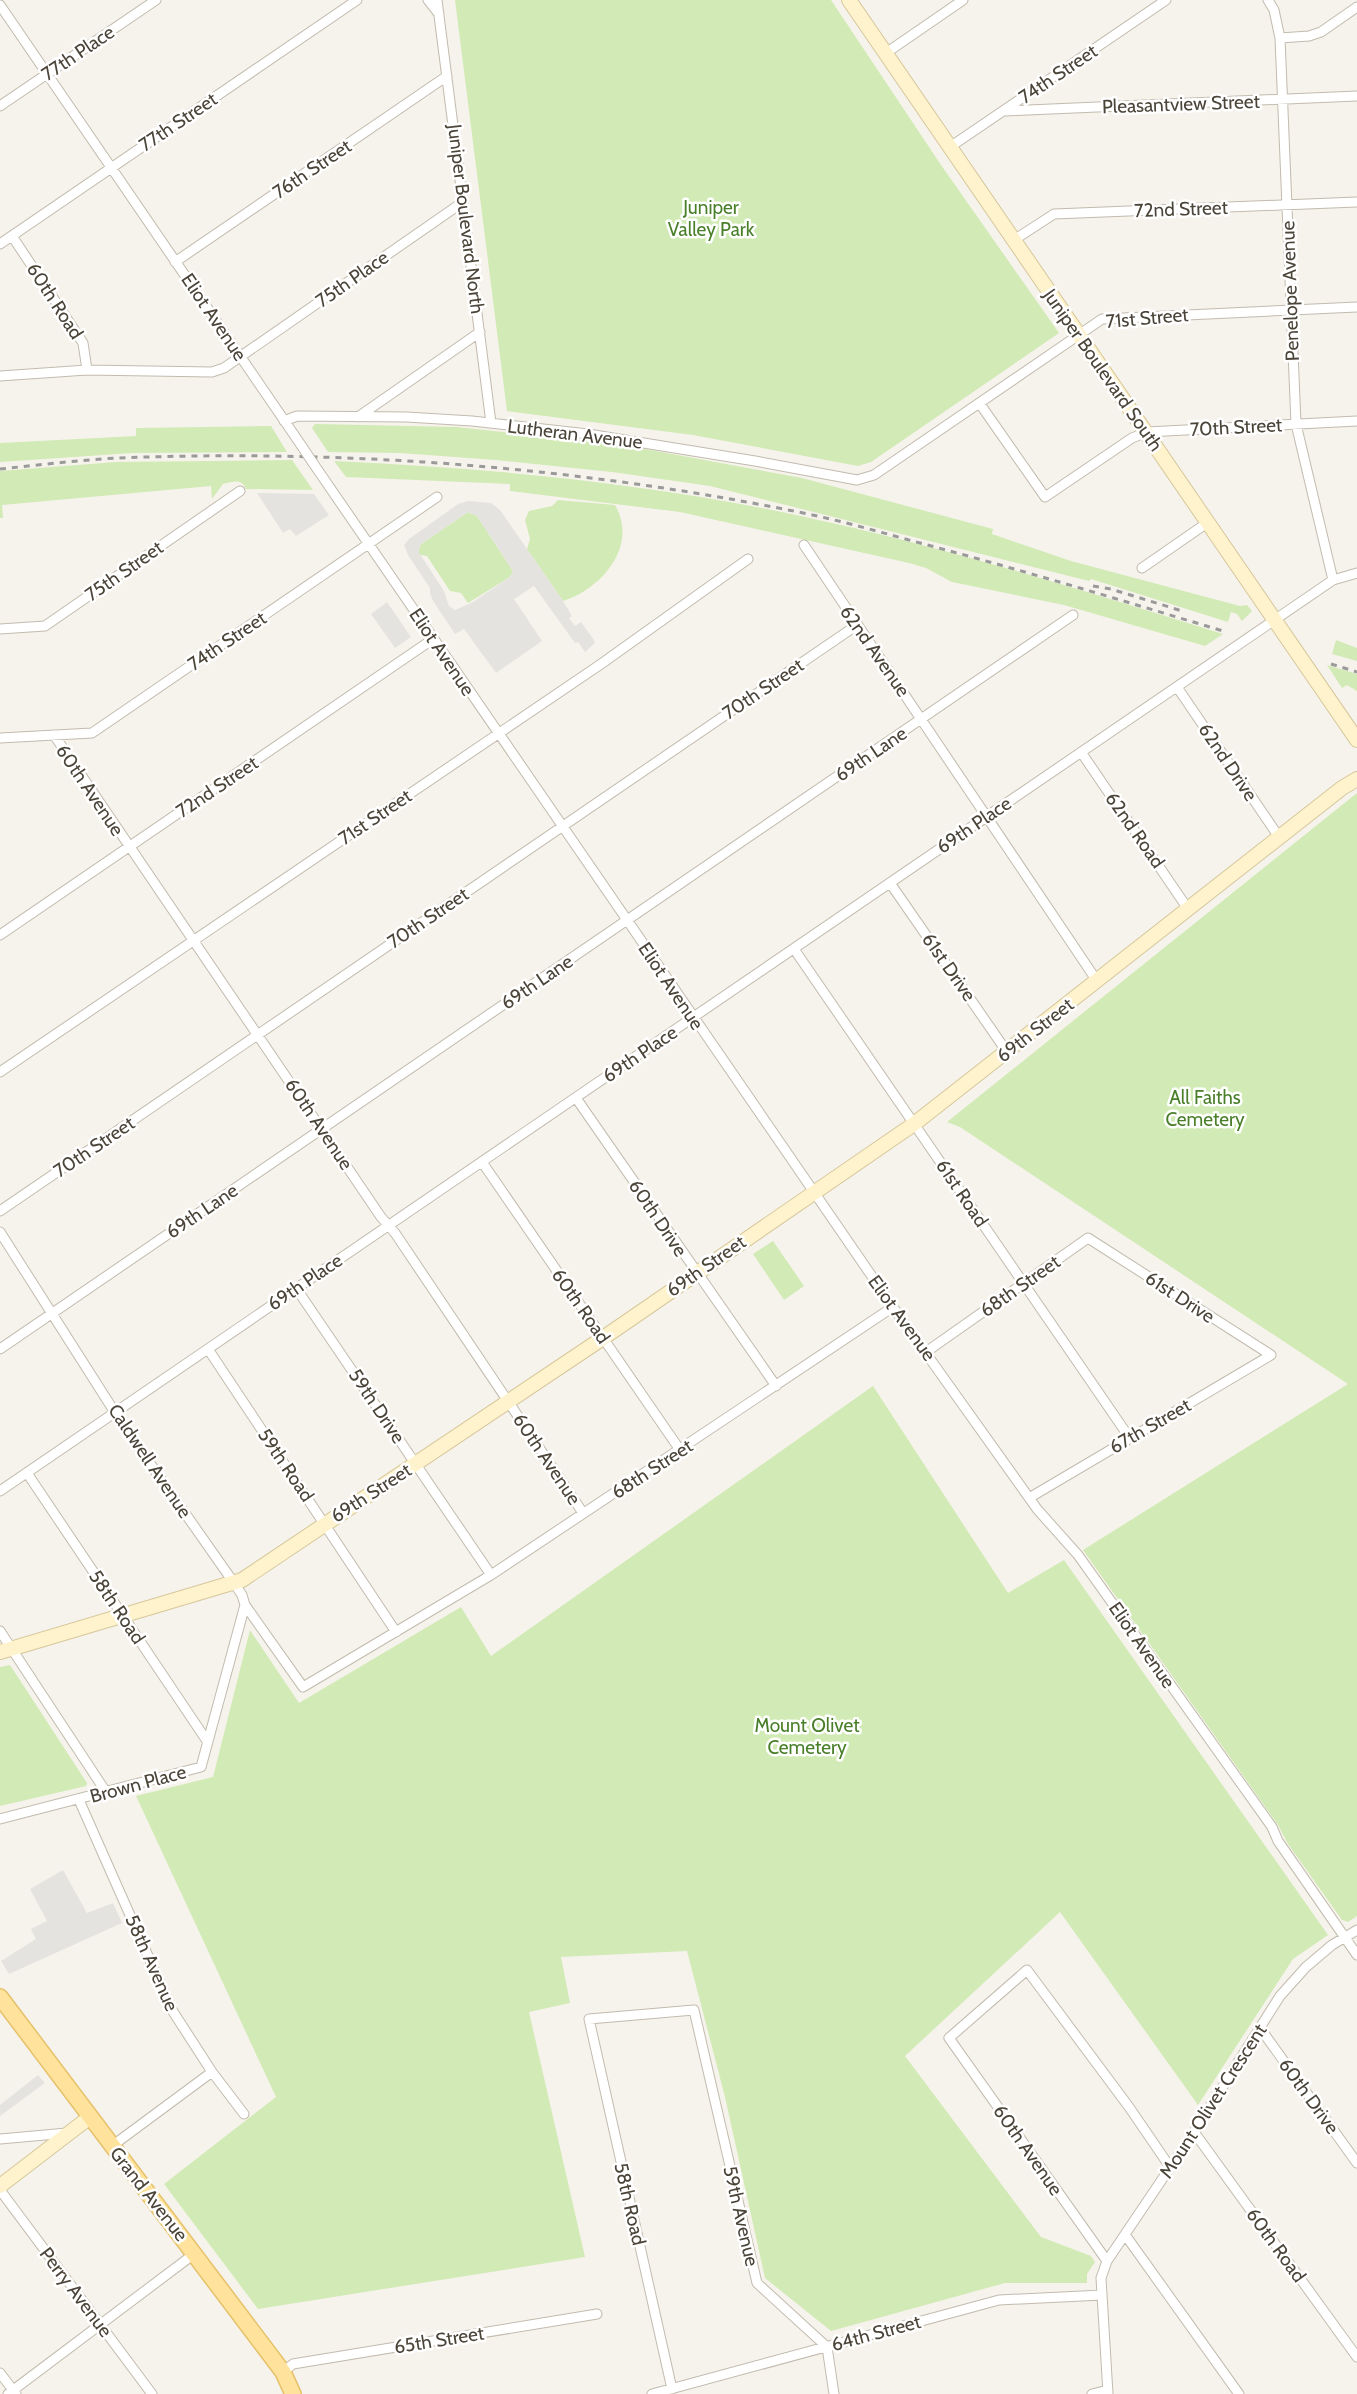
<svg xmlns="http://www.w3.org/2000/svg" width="1357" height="2394" font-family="Cabin,sans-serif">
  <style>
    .green { fill: #d2eab5 }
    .parking { fill: #e5e3e0; fill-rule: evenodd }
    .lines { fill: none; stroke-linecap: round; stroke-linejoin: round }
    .street-casing { stroke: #c2bbae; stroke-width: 11 }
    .secondary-casing { stroke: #d6c79b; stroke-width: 16 }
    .primary-casing { stroke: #e6c16a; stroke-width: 18 }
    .street { stroke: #fff; stroke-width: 9 }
    .secondary { stroke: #fff3cd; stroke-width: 14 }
    .primary { stroke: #ffe39c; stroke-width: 15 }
    .rail { stroke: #9a9a9a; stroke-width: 3; stroke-dasharray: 6 6; stroke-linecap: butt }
    .street-bridge-casing { stroke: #c2bbae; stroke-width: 11; stroke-linecap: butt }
    .street-bridge { stroke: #fff; stroke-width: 9 }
    .labels { text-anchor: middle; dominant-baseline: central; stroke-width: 5; stroke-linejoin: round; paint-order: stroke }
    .street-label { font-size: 19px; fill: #4b4439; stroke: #fff }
    .park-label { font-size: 19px; fill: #4a7f2a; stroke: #fff }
  </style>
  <rect width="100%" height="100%" fill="#f6f3ec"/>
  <!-- green -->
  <path class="green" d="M455,0h376l110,165 118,168 -188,129 -13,4 -165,-31 -186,-24z
    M315,424l142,3 166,18 179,33 191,51 -1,5 79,27 169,45 7,-1 5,6 -10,10 -5,-7 -6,-2 -3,10 -137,-43 -2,2 -379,-95 -98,-14 -116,-12 -96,-7 -72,-1 -16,-24z
    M271,426l16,26 -154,1 -133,9v-19l136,-7v-8z
    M292,460l21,30 -67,-1c-5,-11 -13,-7 -23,-5l-11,15 -1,-13 -209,19 1,13h-3v-47l116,-9z
    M334,461c155,7 311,22 462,54 145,31 287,75 427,119l-18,12 -141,-41 -112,-23 -26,-14 -17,-5 -229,-51 -170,-21v-7l-164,-7z
    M558,500l57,5c24,41 -14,84 -52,96l-36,-52 3,-10 -5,-19 4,-9 23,-5z
    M468,512l9,4 36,55 -3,6 -42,26 -7,-10 -11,-2 -23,-35 -7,-1 -2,-3 3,-8z
    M1336,640l21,8v13l-25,-7z
    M1327,665l30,9v17l-10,-6 -5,3z
    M1357,793v1123l-9,6 -6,-2 -54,-76 -10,-19 -195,-275 265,-166 -388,-257 -13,-5z
    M773,1241l31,45 -20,14 -31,-46z
    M873,1386l135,207 56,-33 264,375 -35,24 -95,146 -138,-193 -155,144 136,181 50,19 4,6 -8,12v9h-82l-174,48 -66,-53 -40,-181 -38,-146 -126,6 9,46 -41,9 56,245 -327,52 -94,-125 112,-87 -140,-301 77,-19 37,-147 49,73 162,-96 30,49z
    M10,1665l77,118 -1,3 -86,20v-139z"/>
  <!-- parking -->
  <path class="parking" d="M257,493l57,1 15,21 -33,21 -6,-7 -7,4z
    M468,501l23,2 9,7 63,91 9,15 -3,2 6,8 6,-4 13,18 1,3 -10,9 -7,-10 -3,1 -41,-57 -20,13 28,42 -46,32 -32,-44 -9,5 -22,-33 -3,-7v-6l-22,-33 -4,-10 5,-6 49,-35zM468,512l9,4 36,55 -3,6 -37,25 -18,8 -6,-4 -5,-15 -26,-40 3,-7z
    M387,602l24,35 -16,11 -24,-34z
    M63,1870l24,43 26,-10 9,20 -113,51 -8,-13 35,-22 -5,-10 16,-8 -17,-32z
    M38,2075l7,8 -45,33v-11z"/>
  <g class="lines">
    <!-- street casing -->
    <g class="street-casing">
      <path id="street" d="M428,0l11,14
        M437,0l54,423
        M1268,0l6,10 6,28 16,386 37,156
        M0,5l301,440
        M1280,38l29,-2 12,-4 36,-25
        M886,53l77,-53
        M0,106l156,-106
        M1004,111l353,-15
        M950,147l216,-147
        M12,236l71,107 4,27
        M1014,240l40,-26 303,-12
        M0,244l357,-244
        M175,262l272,-186
        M0,376l87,-6 125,2 12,-4 239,-166
        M980,404l65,93 87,-59 15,-6 210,-11
        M358,417l122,-85
        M284,421l13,-5 110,1 65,4 116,13 167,27 102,19 17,-5 228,-156 255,-12
        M313,463l580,844 144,202 41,46 194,272 6,14 79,114
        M804,545l293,436
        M1142,568l65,-45
        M0,629l45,-3 195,-135
        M1177,687l102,150
        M54,735l327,482 14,16 188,280
        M0,738l92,-5 345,-236
        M1081,752l107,157
        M890,883l117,169
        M0,935l433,-296
        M794,949l335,488
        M0,1072l601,-408 147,-105
        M576,1098l200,288
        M482,1162l198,288
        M0,1211l857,-586
        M0,1232l121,190 113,161 8,12 3,10 58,82 188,-112 402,-268
        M296,1288l195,287
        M0,1349l1073,-734
        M208,1349l188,283
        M926,1352l162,-114 183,117 -242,143
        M27,1473l180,268
        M0,1491l1333,-911 24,-7
        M0,1631l106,161
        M79,1800l93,210 40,62 32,42
        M0,1819l201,-52 44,-162
        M1260,2028l97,135
        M1194,2132l163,225
        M0,2139l67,-6
        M112,2146l100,-74
        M0,2190l152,204
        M1126,2236l113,158
        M1107,2261l-158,-223 78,-68 102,137 41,60
        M283,2372l10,-8 6,-1 298,-49
        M0,2373l16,21
        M672,2389l-83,-370 105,-9 63,273 70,64 7,47
        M8,2394l186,-140
        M652,2394l347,-94 103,-5
        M1092,2394l16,-4
        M1108,2394l-7,-116 6,-17 87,-129 86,-136 26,-29 26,-22 25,-15"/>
    </g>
    <!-- secondary casing -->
    <g class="secondary-casing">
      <path id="secondary" d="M849,0l508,740
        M0,1652l242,-72 361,-242 311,-214 428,-336 15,-9
        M0,2186l90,-69"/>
    </g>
    <!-- primary casing -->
    <g class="primary-casing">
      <path id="primary" d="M0,1997l283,375 10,22"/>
    </g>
    <!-- street -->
    <use href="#street" class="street"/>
    <!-- secondary -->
    <use href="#secondary" class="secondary"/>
    <!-- primary -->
    <use href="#primary" class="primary"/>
    <!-- rail -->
    <path class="rail" d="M0,469c39,-4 79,-9 118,-11 231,-9 464,9 690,56 43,9 85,22 127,33 97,26 192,55 288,84
      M1093,586l18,3 71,22
      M1331,664l26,8"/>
    <!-- street-bridge casing -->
    <g class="street-bridge-casing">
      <path id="street-bridge" d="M301,445l12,18"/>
    </g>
    <!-- street-bridge -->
    <use href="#street-bridge" class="street-bridge"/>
  </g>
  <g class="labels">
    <!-- street labels -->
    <g class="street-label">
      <text transform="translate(78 53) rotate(-34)">77th Place</text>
      <text transform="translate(1058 74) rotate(-34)">74th Street</text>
      <text transform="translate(1181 104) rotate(-2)">Pleasantview Street</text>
      <text transform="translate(178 122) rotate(-34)">77th Street</text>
      <text transform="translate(312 169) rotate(-34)">76th Street</text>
      <text transform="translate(1181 209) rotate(-2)">72nd Street</text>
      <text transform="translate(466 219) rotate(83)">Juniper Boulevard North</text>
      <text transform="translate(352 279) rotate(-35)">75th Place</text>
      <text transform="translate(1290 291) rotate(-92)">Penelope Avenue</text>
      <text transform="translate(55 301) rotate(57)">60th Road</text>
      <text transform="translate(214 317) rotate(56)">Eliot Avenue</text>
      <text transform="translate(1147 318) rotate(-5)">71st Street</text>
      <text transform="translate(1103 370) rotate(55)">Juniper Boulevard South</text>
      <text transform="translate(1236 427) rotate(-3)">70th Street</text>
      <text transform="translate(575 434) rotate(7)">Lutheran Avenue</text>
      <text transform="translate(124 571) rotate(-35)">75th Street</text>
      <text transform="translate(227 641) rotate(-34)">74th Street</text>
      <text transform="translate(875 651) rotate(55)">62nd Avenue</text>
      <text transform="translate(442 652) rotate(56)">Eliot Avenue</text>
      <text transform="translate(763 689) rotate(-34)">70th Street</text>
      <text transform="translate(871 754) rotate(-34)">69th Lane</text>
      <text transform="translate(1228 762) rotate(56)">62nd Drive</text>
      <text transform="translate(217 787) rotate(-34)">72nd Street</text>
      <text transform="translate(90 790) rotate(56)">60th Avenue</text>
      <text transform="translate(375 817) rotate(-34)">71st Street</text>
      <text transform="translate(974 825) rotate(-34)">69th Place</text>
      <text transform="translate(1135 830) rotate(55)">62nd Road</text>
      <text transform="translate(428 918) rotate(-34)">70th Street</text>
      <text transform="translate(949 967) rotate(55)">61st Drive</text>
      <text transform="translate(537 982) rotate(-34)">69th Lane</text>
      <text transform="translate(671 986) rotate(56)">Eliot Avenue</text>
      <text transform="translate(1035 1030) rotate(-38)">69th Street</text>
      <text transform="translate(640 1054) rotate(-34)">69th Place</text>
      <text transform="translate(319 1124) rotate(56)">60th Avenue</text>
      <text transform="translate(94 1147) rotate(-34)">70th Street</text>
      <text transform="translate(962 1193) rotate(56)">61st Road</text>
      <text transform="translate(202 1211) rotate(-34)">69th Lane</text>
      <text transform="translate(658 1218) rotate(56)">60th Drive</text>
      <text transform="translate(706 1266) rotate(-35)">69th Street</text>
      <text transform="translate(305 1282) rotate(-34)">69th Place</text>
      <text transform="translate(1020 1286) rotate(-35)">68th Street</text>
      <text transform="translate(1180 1297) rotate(33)">61st Drive</text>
      <text transform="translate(581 1306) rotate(55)">60th Road</text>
      <text transform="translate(902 1318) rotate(54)">Eliot Avenue</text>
      <text transform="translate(377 1406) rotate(56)">59th Drive</text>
      <text transform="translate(1150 1426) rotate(-30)">67th Street</text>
      <text transform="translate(547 1459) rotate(56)">60th Avenue</text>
      <text transform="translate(150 1461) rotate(56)">Caldwell Avenue</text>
      <text transform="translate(286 1465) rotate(56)">59th Road</text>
      <text transform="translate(652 1469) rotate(-33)">68th Street</text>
      <text transform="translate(371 1493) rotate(-33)">69th Street</text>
      <text transform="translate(117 1607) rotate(56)">58th Road</text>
      <text transform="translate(1142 1645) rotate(55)">Eliot Avenue</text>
      <text transform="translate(138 1784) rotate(-15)">Brown Place</text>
      <text transform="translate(152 1963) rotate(66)">58th Avenue</text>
      <text transform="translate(1309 2096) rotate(54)">60th Drive</text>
      <text transform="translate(1213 2101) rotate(-57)">Mount Olivet Crescent</text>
      <text transform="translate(1028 2150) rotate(55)">60th Avenue</text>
      <text transform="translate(149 2194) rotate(52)">Grand Avenue</text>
      <text transform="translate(630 2204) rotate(77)">58th Road</text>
      <text transform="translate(741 2216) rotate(77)">59th Avenue</text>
      <text transform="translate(1276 2245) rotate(54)">60th Road</text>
      <text transform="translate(76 2292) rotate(53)">Perry Avenue</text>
      <text transform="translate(876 2333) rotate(-15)">64th Street</text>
      <text transform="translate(439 2340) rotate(-9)">65th Street</text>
    </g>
    <!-- park labels -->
    <g class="park-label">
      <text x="711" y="207">Juniper<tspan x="711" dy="22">Valley Park</tspan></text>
      <text x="1205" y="1097">All Faiths<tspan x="1205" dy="22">Cemetery</tspan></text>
      <text x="807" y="1725">Mount Olivet<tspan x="807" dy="22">Cemetery</tspan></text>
    </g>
  </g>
</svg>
